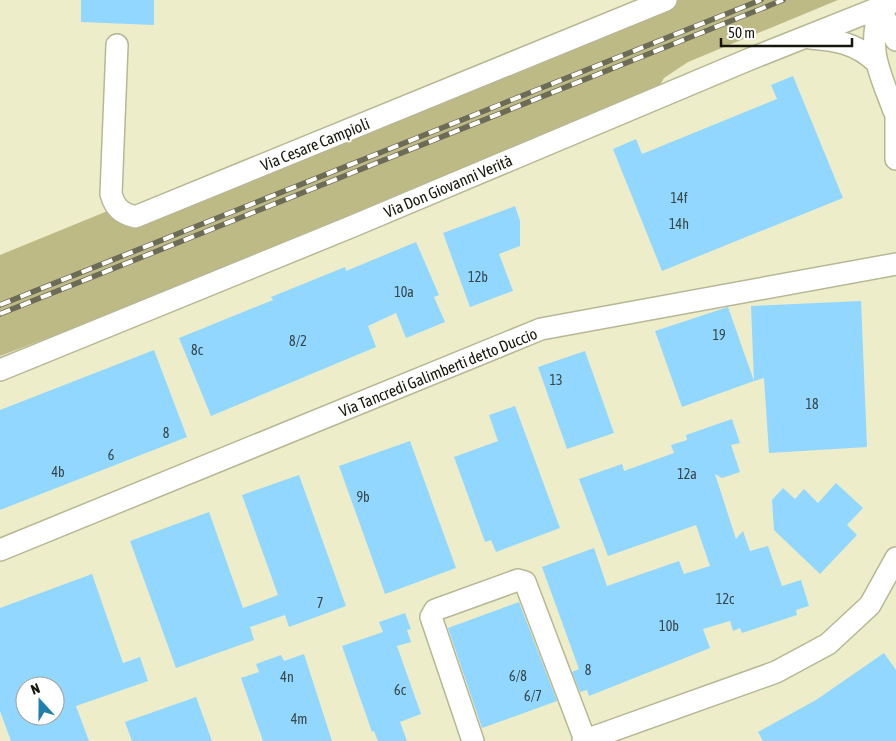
<svg xmlns="http://www.w3.org/2000/svg" width="896" height="741" font-family="'Asap Condensed',sans-serif">
  <style>
    .green { fill: #bdba85 }
    .building { fill: #91d7ff; fill-rule: evenodd }
    .lines { fill: none; stroke-linecap: round; stroke-linejoin: round }
    .minor-casing { stroke: #b8b795; stroke-width: 24 }
    .minor { stroke: #fff; stroke-width: 21 }
    .rail-casing { stroke: #6c6b56; stroke-width: 5.5 }
    .rail { stroke: #fff; stroke-width: 4; stroke-dasharray: 11; stroke-linecap: butt }
    .labels { text-anchor: middle; dominant-baseline: central; stroke-width: 4; stroke-linejoin: round; paint-order: stroke }
    .number-label { font-size: 14px; fill: #364647 }
    .street-label { font-size: 16px; fill: #17160a; stroke: #fff }
  </style>
  <rect width="100%" height="100%" fill="#eeedca"/>
  <!-- green -->
  <path class="green" d="M676,0h162l-150,62 -24,16 -6,10 -469,196 -189,72v-101l110,-45 9,7z"/>
  <!-- building -->
  <path class="building" d="M81,0h73v25l-73,-3z
    M793,76l50,122 -181,73 -49,-122 23,-10 6,15 135,-55 -6,-14z
    M515,206l5,15v25l-21,8 14,37 -43,16 -27,-74z
    M416,242l23,53 -5,2 11,25 -39,16 -10,-25 -28,13 8,21 -165,69 -32,-78 94,-38 -2,-3 74,-30 1,4z
    M861,301l6,146 -98,6 -5,-75 -10,3 -3,-75z
    M728,307l26,74 -72,26 -27,-76z
    M154,350l33,87 -187,73v-100z
    M585,351l29,82 -47,16 -29,-82z
    M515,406l45,122 -64,24 -5,-12 -6,2 -31,-85 44,-16 -9,-26z
    M732,419l8,24 -9,2 9,27 -18,6 -7,-4 21,65 7,-8 7,20 18,-5 14,40 19,-6 8,26 -13,4 1,5 -55,18 -2,-5 -7,3 -3,-10 -27,8 7,19 -121,48 -2,-6 -7,2 -8,-20 7,-3 -37,-102 52,-19 13,38 72,-25 5,13 26,-8 -14,-41 -88,31 -29,-77 43,-15 2,7 50,-18 -3,-8 16,-5 -1,-5z
    M410,441l46,127 -71,26 -46,-128z
    M299,475l47,131 -57,21 -4,-12 -35,12 4,13 -78,28 -46,-127 79,-29 34,96 35,-13 -36,-100z
    M836,483l27,25 -16,17 10,10 -37,39 -46,-44 -2,-30 11,-12 12,11 9,-10 14,14z
    M92,574l31,89 17,-6 8,24 -72,25 13,35h-78l-11,-30v-103zM25,686h30v30h-30z
    M519,602l38,99 -75,27 -34,-100z
    M405,613l6,16 -4,1 4,12 -14,4 24,68 -21,8 7,19h-29l-4,-10 -2,1 -30,-86 41,-14 -4,-10z
    M884,653l12,17v71h-133l-5,-9 58,-32z
    M304,654l28,87h-69l-22,-63 18,-6 -3,-8 25,-9 3,6z
    M196,697l16,44h-80l-7,-19z"/>
  <g class="lines">
    <!-- minor casing -->
    <g class="minor-casing">
      <path id="minor" d="M880,8c-13,44 -1,62 14,103
        M880,8l16,32
        M810,38c26,2 45,5 65,23
        M117,45l-6,149c4,14 10,19 24,23l531,-217
        M896,103v56
        M0,370l353,-144 397,-167 146,-58
        M0,550l541,-221 355,-65
        M473,741l-42,-124 4,-7 83,-30 7,2 60,158
        M583,741l193,-69 52,-28 42,-39 26,-47"/>
    </g>
    <!-- minor -->
    <use href="#minor" class="minor"/>
    <!-- rail casing -->
    <g class="rail-casing">
      <path id="rail" d="M0,305l761,-305
        M0,314l783,-314"/>
    </g>
    <!-- rail -->
    <use href="#rail" class="rail"/>
  </g>
  <g class="labels">
    <!-- number labels -->
    <g class="number-label">
      <text x="679" y="198">14f</text>
      <text x="679" y="224">14h</text>
      <text x="478" y="277">12b</text>
      <text x="404" y="292">10a</text>
      <text x="719" y="335">19</text>
      <text x="298" y="341">8/2</text>
      <text x="197" y="350">8c</text>
      <text x="556" y="380">13</text>
      <text x="812" y="404">18</text>
      <text x="166" y="433">8</text>
      <text x="111" y="455">6</text>
      <text x="58" y="472">4b</text>
      <text x="687" y="474">12a</text>
      <text x="363" y="497">9b</text>
      <text x="725" y="599">12c</text>
      <text x="320" y="603">7</text>
      <text x="669" y="626">10b</text>
      <text x="588" y="670">8</text>
      <text x="518" y="676">6/8</text>
      <text x="287" y="677">4n</text>
      <text x="400" y="690">6c</text>
      <text x="533" y="696">6/7</text>
      <text x="299" y="719">4m</text>
    </g>
    <!-- street labels -->
    <g class="street-label">
      <text transform="translate(315 144) rotate(-22)">Via Cesare Campioli</text>
      <text transform="translate(448 186) rotate(-23)">Via Don Giovanni Verità</text>
      <text transform="translate(438 372) rotate(-22)">Via Tancredi Galimberti detto Duccio</text>
    </g>
  </g>
  <!-- north arrow -->
  <g transform="translate(40 701) rotate(339)"><circle r="24" fill="#ffffff" stroke="#a2a29d"/>
  <path d="M0-4L9 19L0 12L-9 19Z" fill="#217fac"/>
  <text y="-8" font-size="14" font-weight="bold" text-anchor="middle" fill="#17160a">N</text>
  </g>
  <!-- scale -->
  <path d="M721 38v8h131v-8" fill="none" stroke="#17160a" stroke-width="2.5"/>
  <text x="728" y="38" font-size="15" fill="#17160a" stroke="#ffffff" stroke-width="4" paint-order="stroke">50 m</text>
</svg>
